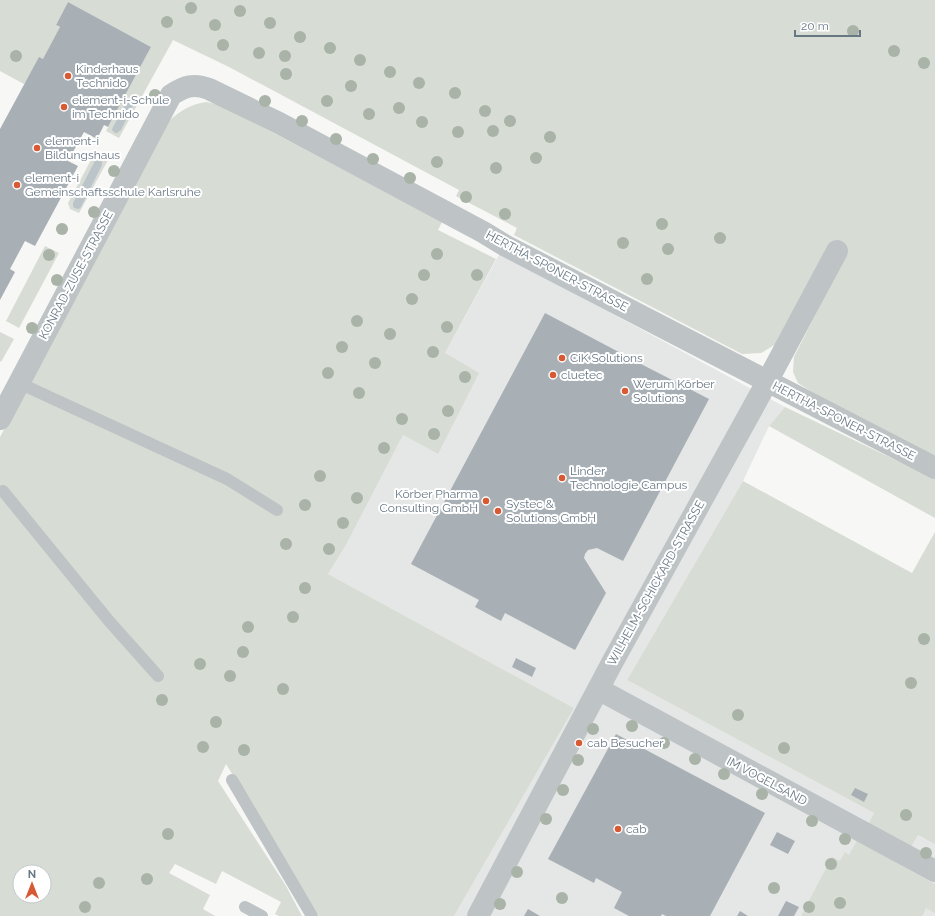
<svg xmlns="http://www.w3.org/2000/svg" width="935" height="916" font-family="Raleway,sans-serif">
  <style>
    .built { fill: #e5e6e6 }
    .green { fill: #d7dcd4; fill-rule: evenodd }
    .water { fill: #bac4c9 }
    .building { fill: #a8b0b5 }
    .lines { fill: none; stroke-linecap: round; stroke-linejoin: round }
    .lane { stroke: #bec3c6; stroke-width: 12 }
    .street { stroke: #bec3c6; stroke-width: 22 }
    .tree { fill: #aab3a7 }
    .poi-dot { fill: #d85a34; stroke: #fff; stroke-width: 1.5 }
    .labels { text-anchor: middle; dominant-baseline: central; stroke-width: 4; stroke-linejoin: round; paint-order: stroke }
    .poi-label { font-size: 12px; fill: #687784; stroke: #fff; text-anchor: start }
    .street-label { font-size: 12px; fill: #687784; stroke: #fff }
  </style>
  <rect width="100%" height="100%" fill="#f7f7f5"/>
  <!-- built -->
  <path class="built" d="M500,253l285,154 -16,19 -26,55 -116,199 247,133 -8,15 43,23 9,-16 7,4 10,-19v96h-481l120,-208 -246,-134 18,-29 57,-110 35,19 7,-101z"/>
  <!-- green -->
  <path class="green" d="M0,0h935v458l-114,-60 -23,-15 -5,-11 1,-15 53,-105 -71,92 -15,9 -19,1 -228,-119 3,-7 -61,-32 3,-6 -230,-123 -56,-27 -54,98 -13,-7 45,-84 -83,-45 -12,23 6,4 -17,32 -21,23 -24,-13z
    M206,102l15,3 221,117 -4,8 58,29 -51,94 34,20 -41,81 -35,-19 -57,110 -18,29 246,134 -120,208h-135l-93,-152 -8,17 68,105 16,30h-23l-4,-2 6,-12 -59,-31 -6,13 -41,-20 -6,9 41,22 -7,14 12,7h-215v-479l170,-317c11,-10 22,-16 36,-18zM20,872h24v24h-24z
    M97,155l11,5 -29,53 -9,-4 -2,-6 24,-45z
    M45,246l14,7 -40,75 -13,-7z
    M0,332l14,7 -13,23 -1,-1z
    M785,407l150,72v39l-166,-92z
    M743,481l169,92 23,-41v312l-17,-9 -9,16 -43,-23 8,-15 -247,-133z
    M859,837l43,29 33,18v29l-9,-5 -4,8h-121l31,-59 8,4 5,-9 4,3z"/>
  <!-- water -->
  <path class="water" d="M129,98h4l2,3 -1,3 -13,26 -4,3h-2l-3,-3 1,-3z
    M96,159h2l4,3v3l-21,42 -2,2 -5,-1 -1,-2v-3z"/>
  <!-- building -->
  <path class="building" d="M68,2l83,45 -43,80 -4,-2 -7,14 -13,-7 -16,29 10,5 -43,80 -10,-5 -15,28 5,3 -15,28v-171l39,-72 4,2 17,-32 -4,-2z
    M545,313l87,46 1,-3 10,5 -2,3 68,35 -86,162 -26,-13 -9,2 -3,4 -1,4 22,35 -31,57 -70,-37 -4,8 -26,-14 4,-7 -68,-36z
    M516,658l20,10 -4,9 -20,-10z
    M616,734l149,79 -55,103h-44l-4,-2 -1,2h-32l-15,-8 8,-16 -26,-14 -2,5 -46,-24z
    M855,788l13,6 -4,8 -13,-7z
    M777,832l18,9 -7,13 -18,-9z
    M786,901l13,6 -5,9h-16z
    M528,909l12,7h-16z
    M740,911l8,5h-11z"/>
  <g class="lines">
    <!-- lane -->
    <path class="lane" d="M19,383l208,96 50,31
      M3,491l106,130 49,55
      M232,780l80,136
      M245,907l17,9"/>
    <!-- street -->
    <path class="street" d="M0,419l171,-324c14,-9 23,-12 38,-6l70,34 204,109 23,14 429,222
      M598,689l337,182
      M478,916l135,-255 154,-279 70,-131"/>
  </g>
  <!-- trees -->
  <g class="tree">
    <circle cx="191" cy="8" r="6"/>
    <circle cx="240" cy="11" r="6"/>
    <circle cx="167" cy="22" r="6"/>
    <circle cx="270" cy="23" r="6"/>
    <circle cx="215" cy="25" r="6"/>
    <circle cx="853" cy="31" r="6"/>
    <circle cx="300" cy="37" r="6"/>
    <circle cx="223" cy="45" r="6"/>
    <circle cx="330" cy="48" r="6"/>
    <circle cx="894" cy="51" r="6"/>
    <circle cx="259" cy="53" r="6"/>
    <circle cx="16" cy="56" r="6"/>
    <circle cx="285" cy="56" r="6"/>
    <circle cx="360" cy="60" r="6"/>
    <circle cx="924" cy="63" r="6"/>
    <circle cx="390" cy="72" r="6"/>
    <circle cx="286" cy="74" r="6"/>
    <circle cx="419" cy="83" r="6"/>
    <circle cx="351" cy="86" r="6"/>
    <circle cx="455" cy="93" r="6"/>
    <circle cx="155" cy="95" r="6"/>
    <circle cx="265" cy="101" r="6"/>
    <circle cx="327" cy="101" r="6"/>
    <circle cx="399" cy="108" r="6"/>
    <circle cx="485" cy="111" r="6"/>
    <circle cx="369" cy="114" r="6"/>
    <circle cx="302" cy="121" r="6"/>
    <circle cx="510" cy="121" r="6"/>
    <circle cx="422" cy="122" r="6"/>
    <circle cx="493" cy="131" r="6"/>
    <circle cx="458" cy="132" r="6"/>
    <circle cx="550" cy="137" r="6"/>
    <circle cx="336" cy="139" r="6"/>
    <circle cx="536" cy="158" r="6"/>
    <circle cx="373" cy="159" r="6"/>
    <circle cx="437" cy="162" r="6"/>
    <circle cx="496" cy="168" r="6"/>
    <circle cx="114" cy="171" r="6"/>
    <circle cx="410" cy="178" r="6"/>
    <circle cx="466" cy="197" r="6"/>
    <circle cx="94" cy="212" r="6"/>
    <circle cx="505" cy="214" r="6"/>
    <circle cx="662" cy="224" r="6"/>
    <circle cx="62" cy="229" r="6"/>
    <circle cx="720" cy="238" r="6"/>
    <circle cx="623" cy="243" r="6"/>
    <circle cx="668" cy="249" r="6"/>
    <circle cx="437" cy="254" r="6"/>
    <circle cx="49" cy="255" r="6"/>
    <circle cx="424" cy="275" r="6"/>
    <circle cx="477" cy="275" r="6"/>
    <circle cx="647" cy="279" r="6"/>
    <circle cx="57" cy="280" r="6"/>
    <circle cx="412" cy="299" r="6"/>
    <circle cx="357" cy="321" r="6"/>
    <circle cx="447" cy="327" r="6"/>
    <circle cx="32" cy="328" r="6"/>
    <circle cx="390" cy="334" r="6"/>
    <circle cx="342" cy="347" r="6"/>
    <circle cx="433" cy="352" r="6"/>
    <circle cx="375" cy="363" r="6"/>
    <circle cx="328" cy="373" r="6"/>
    <circle cx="465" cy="377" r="6"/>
    <circle cx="359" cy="393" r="6"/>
    <circle cx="448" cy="411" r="6"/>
    <circle cx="402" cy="419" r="6"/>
    <circle cx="434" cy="434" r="6"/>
    <circle cx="384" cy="448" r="6"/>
    <circle cx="320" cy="476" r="6"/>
    <circle cx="357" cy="498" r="6"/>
    <circle cx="305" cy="505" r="6"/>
    <circle cx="343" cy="523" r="6"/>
    <circle cx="286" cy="544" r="6"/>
    <circle cx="329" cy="549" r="6"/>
    <circle cx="305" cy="588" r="6"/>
    <circle cx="293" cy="617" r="6"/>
    <circle cx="248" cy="627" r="6"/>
    <circle cx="924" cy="639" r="6"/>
    <circle cx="243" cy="652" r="6"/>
    <circle cx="200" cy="664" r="6"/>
    <circle cx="230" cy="676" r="6"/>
    <circle cx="911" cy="683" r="6"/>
    <circle cx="283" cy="689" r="6"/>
    <circle cx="162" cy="700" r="6"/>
    <circle cx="738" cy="715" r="6"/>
    <circle cx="216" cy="722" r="6"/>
    <circle cx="632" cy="726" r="6"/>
    <circle cx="593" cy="729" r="6"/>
    <circle cx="664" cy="743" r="6"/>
    <circle cx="203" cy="747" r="6"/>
    <circle cx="784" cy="748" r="6"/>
    <circle cx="244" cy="750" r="6"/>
    <circle cx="695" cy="759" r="6"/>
    <circle cx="578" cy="760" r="6"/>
    <circle cx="724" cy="774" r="6"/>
    <circle cx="563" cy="790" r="6"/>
    <circle cx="762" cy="794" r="6"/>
    <circle cx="906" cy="815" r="6"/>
    <circle cx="546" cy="819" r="6"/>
    <circle cx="812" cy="821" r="6"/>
    <circle cx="168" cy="834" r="6"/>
    <circle cx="845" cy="839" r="6"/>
    <circle cx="926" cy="853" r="6"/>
    <circle cx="831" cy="864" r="6"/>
    <circle cx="517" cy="872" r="6"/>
    <circle cx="147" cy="879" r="6"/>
    <circle cx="99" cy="883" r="6"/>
    <circle cx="774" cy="888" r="6"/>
    <circle cx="562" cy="898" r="6"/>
    <circle cx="840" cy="903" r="6"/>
    <circle cx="500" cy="904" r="6"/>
    <circle cx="85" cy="907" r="6"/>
    <circle cx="809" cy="907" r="6"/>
  </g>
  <!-- markers -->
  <g class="poi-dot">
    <circle cx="68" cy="76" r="4"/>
    <circle cx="64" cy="107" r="4"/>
    <circle cx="37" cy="148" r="4"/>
    <circle cx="17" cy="185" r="4"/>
    <circle cx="562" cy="358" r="4"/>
    <circle cx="553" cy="375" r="4"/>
    <circle cx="625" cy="391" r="4"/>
    <circle cx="562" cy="478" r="4"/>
    <circle cx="486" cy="501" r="4"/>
    <circle cx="498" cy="511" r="4"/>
    <circle cx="579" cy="743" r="4"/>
    <circle cx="618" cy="829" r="4"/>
  </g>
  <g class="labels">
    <!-- poi labels -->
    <g class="poi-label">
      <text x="76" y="69">Kinderhaus<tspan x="76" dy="14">Technido</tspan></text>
      <text x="72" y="100">element-i-Schule<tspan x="72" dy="14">im Technido</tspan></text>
      <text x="45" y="141">element-i<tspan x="45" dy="14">Bildungshaus</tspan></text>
      <text x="25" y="178">element-i<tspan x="25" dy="14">Gemeinschaftsschule Karlsruhe</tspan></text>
      <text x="570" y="358">CiK Solutions</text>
      <text x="561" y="375">cluetec</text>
      <text x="633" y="384">Werum Körber<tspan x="633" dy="14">Solutions</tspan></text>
      <text x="570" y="471">Linder<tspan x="570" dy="14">Technologie Campus</tspan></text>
      <text x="478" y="494" text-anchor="end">Körber Pharma<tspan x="478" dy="14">Consulting GmbH</tspan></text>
      <text x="506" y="504">Systec &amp;<tspan x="506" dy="14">Solutions GmbH</tspan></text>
      <text x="587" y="743">cab Besucher</text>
      <text x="626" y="829">cab</text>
    </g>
    <!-- street labels -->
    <g class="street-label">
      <text transform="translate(557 271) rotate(28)">HERTHA-SPONER-STRASSE</text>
      <text transform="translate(76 275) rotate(-62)">KONRAD-ZUSE-STRASSE</text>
      <text transform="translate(844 421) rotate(27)">HERTHA-SPONER-STRASSE</text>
      <text transform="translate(656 583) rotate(-61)">WILHELM-SCHICKARD-STRASSE</text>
      <text transform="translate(767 781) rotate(28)">IM VOGELSAND</text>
    </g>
  </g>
  <!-- north arrow -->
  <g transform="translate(32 884)"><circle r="19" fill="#ffffff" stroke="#c3c9ce"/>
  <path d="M0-3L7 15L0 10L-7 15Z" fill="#d85a34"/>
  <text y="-6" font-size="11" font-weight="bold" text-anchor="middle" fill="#687784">N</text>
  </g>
  <!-- scale -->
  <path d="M795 30v6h65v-6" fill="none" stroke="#687784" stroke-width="2"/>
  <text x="801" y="30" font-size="12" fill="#687784" stroke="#ffffff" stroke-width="3" paint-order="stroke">20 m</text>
</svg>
